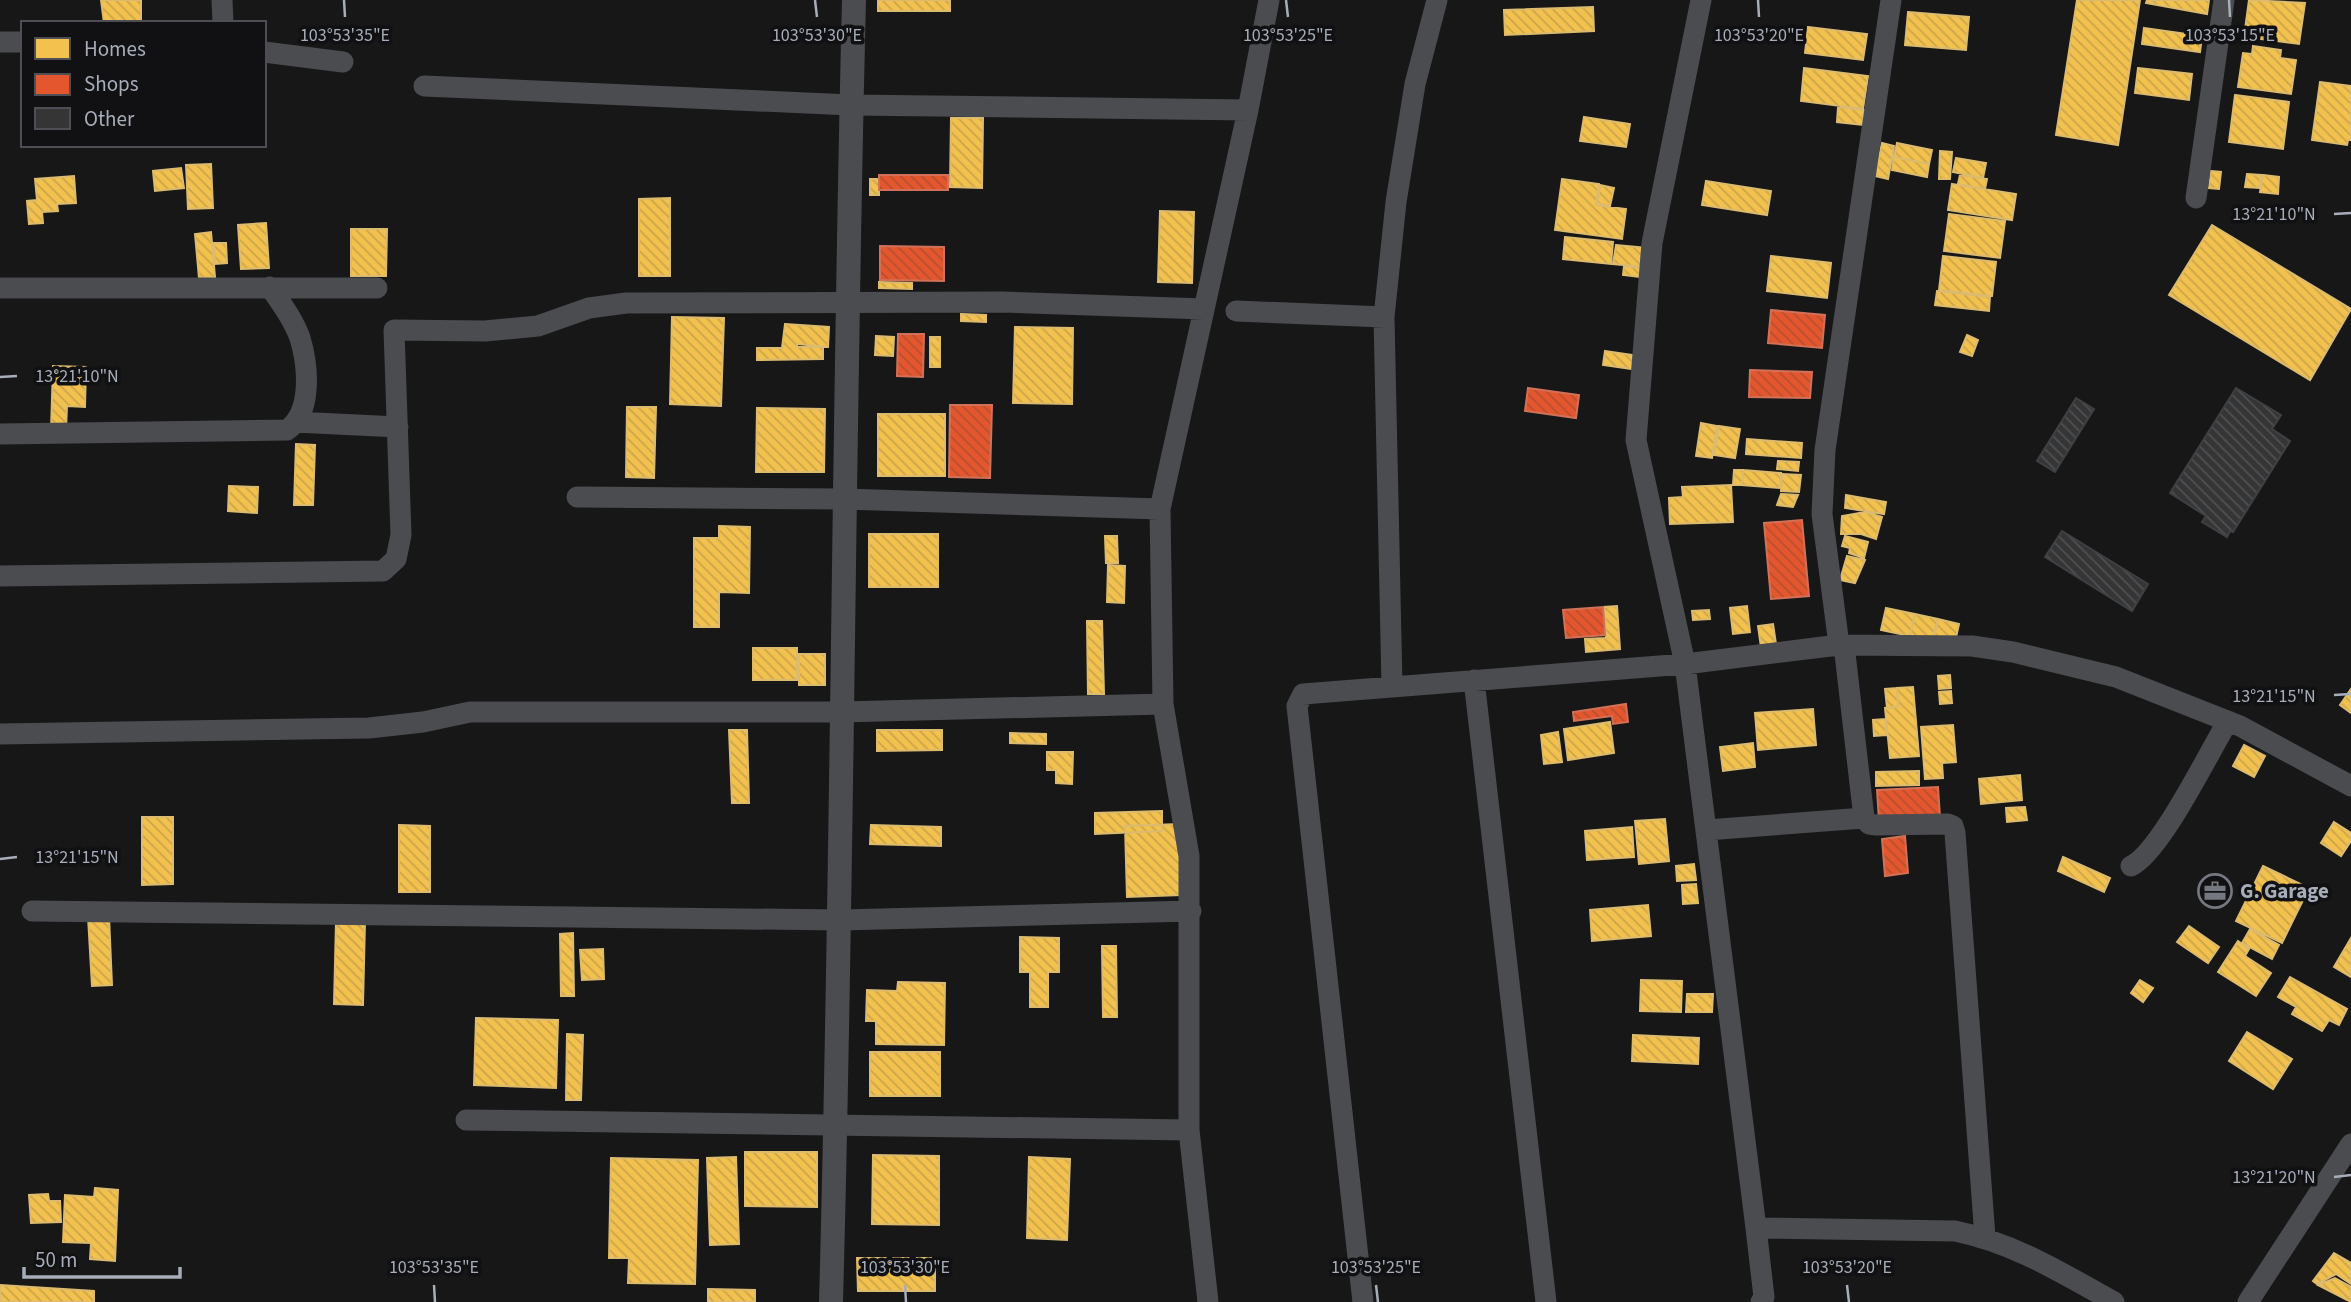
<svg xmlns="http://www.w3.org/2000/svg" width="2351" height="1302" font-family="'Source Sans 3',sans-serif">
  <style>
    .homes { fill: url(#homes-back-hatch); stroke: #dcbb6e; stroke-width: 2 }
    .shops { fill: url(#shops-back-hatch); stroke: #d27158; stroke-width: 2 }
    .building { fill: url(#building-back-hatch); stroke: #3f4043; stroke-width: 2 }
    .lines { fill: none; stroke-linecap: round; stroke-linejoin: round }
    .minor { stroke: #4a4c50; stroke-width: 21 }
    .tertiary { stroke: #4a4c50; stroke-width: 24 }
    .ticks { fill: none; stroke: #a7adb9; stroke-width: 2.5 }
    .labels { text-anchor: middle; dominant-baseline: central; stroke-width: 7; stroke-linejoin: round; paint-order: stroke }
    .poi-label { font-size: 21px; font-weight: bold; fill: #a7adb9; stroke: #111113; text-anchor: start }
    .ticks-label { font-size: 18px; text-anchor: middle; fill: #a7adb9; stroke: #111113; stroke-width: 7; stroke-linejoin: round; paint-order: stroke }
  </style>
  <defs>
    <pattern id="homes-back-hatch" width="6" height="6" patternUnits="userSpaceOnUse" patternTransform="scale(1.75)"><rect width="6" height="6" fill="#f2c14e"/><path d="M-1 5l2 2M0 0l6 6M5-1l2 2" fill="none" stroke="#cca54a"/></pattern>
    <pattern id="shops-back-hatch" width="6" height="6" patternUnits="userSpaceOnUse" patternTransform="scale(1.75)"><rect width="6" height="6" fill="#e4572e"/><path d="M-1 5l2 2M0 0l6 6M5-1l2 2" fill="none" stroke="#b84e30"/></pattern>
    <pattern id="building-back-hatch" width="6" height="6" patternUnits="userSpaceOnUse" patternTransform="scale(1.75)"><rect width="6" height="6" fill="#353536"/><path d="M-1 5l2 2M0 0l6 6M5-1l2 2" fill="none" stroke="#4f5051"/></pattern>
  </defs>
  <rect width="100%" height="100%" fill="#171717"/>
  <!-- homes -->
  <path class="homes" d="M101,0h40v23h-37z
    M878,0h72v11h-72z
    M2077,0h63l-22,145 -62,-10z
    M2147,0h62l-2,14 -61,-11z
    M2249,0l56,3 -6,41 -55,-7z
    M1593,7l1,24 -89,4 -1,-25z
    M1908,12l61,5 -3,33 -61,-5z
    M1808,27l59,7 -4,26 -58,-7z
    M2144,28l58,8 -2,16 -58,-8z
    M2253,46l28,4 -1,8 16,2 -5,34 -53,-7 5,-34 9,1z
    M1804,68l64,8 -5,33 -62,-8z
    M2138,68l54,6 -3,26 -54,-7z
    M2320,82l31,4v54h-3l-1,5 -35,-5z
    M2235,95l54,7 -6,47 -54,-7z
    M1838,107l26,3 -1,15 -26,-3z
    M1584,117l46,7 -4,23 -46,-6z
    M951,118h32l-1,70 -32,-1z
    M1882,143l12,3 -6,33 -13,-3z
    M1897,143l35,7 -3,14 -35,-7z
    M1940,151l12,1 -2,27h-11z
    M1894,157l35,7 -2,13 -35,-7z
    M1956,158l30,5 -3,15 -30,-6z
    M211,164l2,44 -25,1 -2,-44z
    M181,168l3,20 -29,3 -2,-20z
    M2211,171l10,1 -2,17 -10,-1z
    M2247,174l14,1 -2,13 -14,-1z
    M1960,175l27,4 -2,10 -27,-5z
    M2263,175l16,2 -1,17 -18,-2z
    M74,176l2,27 -19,1 1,7 -16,1 1,11 -14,1 -2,-23 10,-1 -2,-21z
    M870,179h9v16h-9z
    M1562,179l37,5 -3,21 30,4 -4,30 -67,-9z
    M1706,181l65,10 -4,24 -65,-10z
    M1952,184l64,10 -4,26 -64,-10z
    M1600,185l14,3 -4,18 -13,-3z
    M670,198v78h-31v-77z
    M1160,211l34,1 -2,71 -34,-1z
    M1949,214l56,7 -5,37 -56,-7z
    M266,223l3,45 -28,1 -3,-44z
    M2212,225l139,84 -41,71 -141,-85z
    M351,229h36l-1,47h-35z
    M211,232l4,45 -16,1 -4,-44z
    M1565,237l48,5 -2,22 -48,-5z
    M214,243h12l1,20 -12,1z
    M1616,245l31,3 -2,19 -32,-3z
    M1771,256l60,7 -4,35 -60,-7z
    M1943,256l53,6 -4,34 -53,-6z
    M1624,266l16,2 -1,9 -16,-2z
    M879,282l33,1v6l-33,-1z
    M1937,291l53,6 -1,14 -54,-6z
    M961,314l25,1v7l-25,-1z
    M672,317l52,1 -3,88 -51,-2z
    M785,324l44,3 -1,20 -31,-3v3h26v12l-66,1v-12h25z
    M1015,327l58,1 -1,76 -59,-1z
    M1967,335l11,5 -6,16 -12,-4z
    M876,336l18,1 -1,19 -18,-1z
    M930,337h10v30h-10z
    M1605,351l28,4 -1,14 -29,-4z
    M53,366l33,1 -1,40 -18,-1 -1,24h-15z
    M627,407h29l-2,71 -28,-1z
    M757,408l68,1 -1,63h-68z
    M878,414h67v62h-67z
    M1701,423l16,3 -5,32 -16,-2z
    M1719,426l21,3 -5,29 -21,-3z
    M1747,439l55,4 -1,15 -55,-4z
    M296,444l19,1 -2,60h-19z
    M1778,461l21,1 -1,9 -21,-2z
    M1734,470h9l-1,15h-9z
    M1743,470l38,3 -1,15 -38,-3z
    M1782,474l19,1 -2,17 -18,-1z
    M1731,485l2,37 -63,2 -1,-26 14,-1 -1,-10z
    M229,486l29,1 -1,26 -29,-2z
    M1781,494l17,1 -5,12 -16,-2z
    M1846,495l40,7 -2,12 -39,-6z
    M1865,512l17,5 -6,22 -15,-5h-20l1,-18z
    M719,526l31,1 -1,66 -30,-1v35h-25v-89h25z
    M869,534h69v53h-69z
    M1105,536h12l1,27h-12z
    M1845,536l23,6 -4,16 -15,-5 1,-5 -8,-2z
    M1847,556l18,4 -10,23 -15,-3z
    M1108,565l17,1 -1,37 -17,-1z
    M1617,606l3,43 -34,3 -1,-13 21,-1 -2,-31z
    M1747,606l3,26 -17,2 -3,-26z
    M1886,608l29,6 -5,22 -29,-6z
    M1709,610l1,9 -17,1 -1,-9z
    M1915,614l23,5 -7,23 -21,-6z
    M1938,619l21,5 -4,18 -21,-4z
    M1087,621h15l2,73h-16z
    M1773,624l3,20 -15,3 -3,-21z
    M753,648h44v32h-44z
    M799,654h26v31h-26z
    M1950,675l1,13 -12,1 -1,-13z
    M1913,687l6,69 -29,2 -5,-50 13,-1 -1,-19z
    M1897,688l1,19 -11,1 -2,-19z
    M2351,689v24l-11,-8z
    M1951,691l1,12 -12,1 -1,-12z
    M1813,709l3,36 -58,5 -3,-37z
    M1885,719l1,16 -12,1 -1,-16z
    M1610,722l4,31 -46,7 -4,-31z
    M1953,725l3,37 -14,1 1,15 -18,1 -4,-52z
    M729,730h18l2,73h-17z
    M877,730h65v20l-65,1z
    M1558,732l4,30 -18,2 -3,-29z
    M1010,733l36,1v10l-36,-1z
    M1753,743l2,24 -32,4 -3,-24z
    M2244,745l21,11 -11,21 -21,-11z
    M1047,752h26l-1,32 -16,-1v-13h-9z
    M1919,771v14l-43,1v-14z
    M2020,775l2,25 -41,4 -2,-25z
    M2025,807l2,13 -20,2 -1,-14z
    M1162,811v20l-67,3v-21z
    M142,817h31v67l-31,1z
    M1665,819l4,42 -30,3 -4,-43z
    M2334,822l17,11v8l-10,15 -20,-13z
    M1179,824l2,71 -54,2 -2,-71z
    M399,825l31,1v66h-31z
    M871,825l70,2v19l-71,-2z
    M1632,827l2,30 -47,3 -2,-29z
    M2063,857l47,21 -6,14 -46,-21z
    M1694,864l2,16 -19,1 -1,-15z
    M2263,866l46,22 -27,55 -46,-22z
    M1696,884l2,19 -15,1 -1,-19z
    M1648,905l3,31 -59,5 -2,-31z
    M109,916l3,69 -20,1 -4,-69z
    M336,922h29l-2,83 -29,-1z
    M2189,926l30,21 -11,16 -31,-21z
    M2250,929l29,16 -7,14 -30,-16z
    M573,933l1,63h-13l-1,-62z
    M1020,937l39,1v34h-11v35h-18v-35h-10z
    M2351,938v39l-17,-10z
    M2238,941l11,8 -4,7 26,17 -15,23 -38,-24z
    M1102,946h14l1,71h-14z
    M603,949l1,30 -22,1 -2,-30z
    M2290,977l57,32 -8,16 -10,-5 -7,11 -30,-17 4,-7 -18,-10z
    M1641,980l41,1 -1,31 -41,-1z
    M2140,980l13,8 -10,14 -12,-9z
    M898,982l47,1 -1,62 -68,-1v-23h-10l1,-31 30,1z
    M1687,994h26l-1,18h-26z
    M476,1018l82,2 -2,68 -82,-3z
    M2247,1032l45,27 -19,30 -44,-28z
    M567,1034l16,1 -2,65h-15z
    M1633,1035l66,3 -1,26 -66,-3z
    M870,1052h70v44h-70z
    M745,1152h72v55l-72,-1z
    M873,1155l66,1v69l-67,-1z
    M736,1157l3,87 -29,1 -3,-87z
    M1029,1157l41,2 -3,81 -40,-2z
    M611,1158l87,2 -3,124 -67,-1 1,-25h-20z
    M95,1188l23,2 -3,71 -25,-2 1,-16 -28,-1 2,-47 29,2z
    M48,1194l1,7h11l1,21 -30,1 -2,-28z
    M2334,1253l17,10v21l-15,-10 -19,10 -4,-3z
    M857,1258h78v33h-77z
    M2335,1278l16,9v15l-33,-17z
    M0,1285l94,6v11h-94z
    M708,1289l47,1v12h-47z"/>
  <!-- shops -->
  <path class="shops" d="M879,175h69v15h-69z
    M880,246l64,1v34l-64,-1z
    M1771,310l54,5 -3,33 -54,-5z
    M898,334h26l-1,43 -26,-1z
    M1750,370l62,2 -2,26 -61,-1z
    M1528,388l51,7 -3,23 -51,-7z
    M950,405h42l-2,73 -41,-1z
    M1802,520l7,76 -38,3 -7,-76z
    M1603,607l2,28 -39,3 -3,-28z
    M1626,704l2,18 -15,2 -1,-8 -38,5 -1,-9z
    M1938,787l2,30 -61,4 -2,-31z
    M1905,836l3,37 -23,3 -3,-37z"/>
  <!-- building -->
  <path class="building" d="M2236,388l45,27 -9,14 18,12 -57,91 -3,-1 -3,6 -25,-15 4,-6 -36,-23z
    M2076,398l18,11 -39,63 -18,-11z
    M2062,531l86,53 -16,27 -87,-54z"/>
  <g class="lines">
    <!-- minor -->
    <path class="minor" d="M222,0l1,23
      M1701,0l-49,243 -16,197 49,224 71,564 8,69 -3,5
      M0,42h23
      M264,52l79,10
      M424,86l427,19 397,5
      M2196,198l28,-198
      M0,288h377
      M1236,311l148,6
      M295,422l103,5
      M0,434l287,-4c26,-18 21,-65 13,-92 -7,-19 -19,-35 -30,-51
      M577,497l267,2 316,10
      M0,576l383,-5 13,-12 5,-24 -7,-205 91,1 53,-5 51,-18 37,-5 377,-1 201,7
      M1839,645l-17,-131 3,-64 66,-450
      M1844,645l20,173 5,6 7,1 72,-1 5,2 2,7 30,404
      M1474,680l72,622
      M1392,686l-8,-369 12,-115 19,-118 22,-84
      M0,734l369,-6 54,-6 47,-10h371l322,-8
      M1707,830l157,-12
      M2131,866c29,-13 78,-114 97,-145
      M32,911l809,9 350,-9
      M466,1120l723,10
      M1756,1228l199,3c59,12 107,42 159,71
      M1208,1302l-19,-172v-274l-26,-152 -3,-195 88,-399 21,-110
      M1363,1302l-66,-596 6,-12 382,-30 154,-19 133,1 41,6 103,25 124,49 111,60
      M2248,1302l103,-158"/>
    <!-- tertiary -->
    <path class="tertiary" d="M831,1302c12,-434 12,-868 23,-1302"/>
  </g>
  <!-- ticks -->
  <path class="ticks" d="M344,0l1,17M815,0l2,17M1286,0l2,17M1758,0l1,17M2229,0l1,17M2334,214l17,-1M0,377l17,-1M2334,695l17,-1M0,859l17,-2M2334,1177l17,-2M434,1285l1,17M905,1285l1,17M1376,1285l2,17M1847,1285l2,17"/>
  <!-- icons -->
  <defs>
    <g id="office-ring" transform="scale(1.75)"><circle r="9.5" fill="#111113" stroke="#757880" stroke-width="1.5"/><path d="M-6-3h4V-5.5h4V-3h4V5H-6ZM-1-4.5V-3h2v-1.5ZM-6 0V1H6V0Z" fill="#757880"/></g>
  </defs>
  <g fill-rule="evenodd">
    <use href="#office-ring" x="2215" y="891"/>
  </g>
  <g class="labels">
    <!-- poi labels -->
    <g class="poi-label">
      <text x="2240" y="891">G. Garage</text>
    </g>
  </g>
  <g class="ticks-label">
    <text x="345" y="41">103°53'35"E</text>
    <text x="817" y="41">103°53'30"E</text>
    <text x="1288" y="41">103°53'25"E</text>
    <text x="1759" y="41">103°53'20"E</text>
    <text x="2230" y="41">103°53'15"E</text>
    <text x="2274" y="220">13°21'10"N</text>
    <text x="77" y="382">13°21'10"N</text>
    <text x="2274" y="702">13°21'15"N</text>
    <text x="77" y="863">13°21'15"N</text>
    <text x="2274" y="1183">13°21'20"N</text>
    <text x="434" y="1273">103°53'35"E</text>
    <text x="905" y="1273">103°53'30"E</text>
    <text x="1376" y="1273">103°53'25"E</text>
    <text x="1847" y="1273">103°53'20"E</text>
  </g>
  <!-- legend -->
  <rect x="21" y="21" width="245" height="126" fill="#111113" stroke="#4d4f55" stroke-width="2"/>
  <rect x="35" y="38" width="35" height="21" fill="#f2c14e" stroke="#4d4f55" stroke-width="2"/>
  <text x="84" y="56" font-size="21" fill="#a7adb9">Homes</text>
  <rect x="35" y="74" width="35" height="21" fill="#e4572e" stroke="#4d4f55" stroke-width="2"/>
  <text x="84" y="91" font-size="21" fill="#a7adb9">Shops</text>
  <rect x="35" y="108" width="35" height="21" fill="#353536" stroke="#4d4f55" stroke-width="2"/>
  <text x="84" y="126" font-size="21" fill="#a7adb9">Other</text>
  <!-- scale -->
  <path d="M24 1267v10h156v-10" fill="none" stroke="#a7adb9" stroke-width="3.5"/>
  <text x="35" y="1267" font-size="21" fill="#a7adb9" stroke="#111113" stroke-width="5" paint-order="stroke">50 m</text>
</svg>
